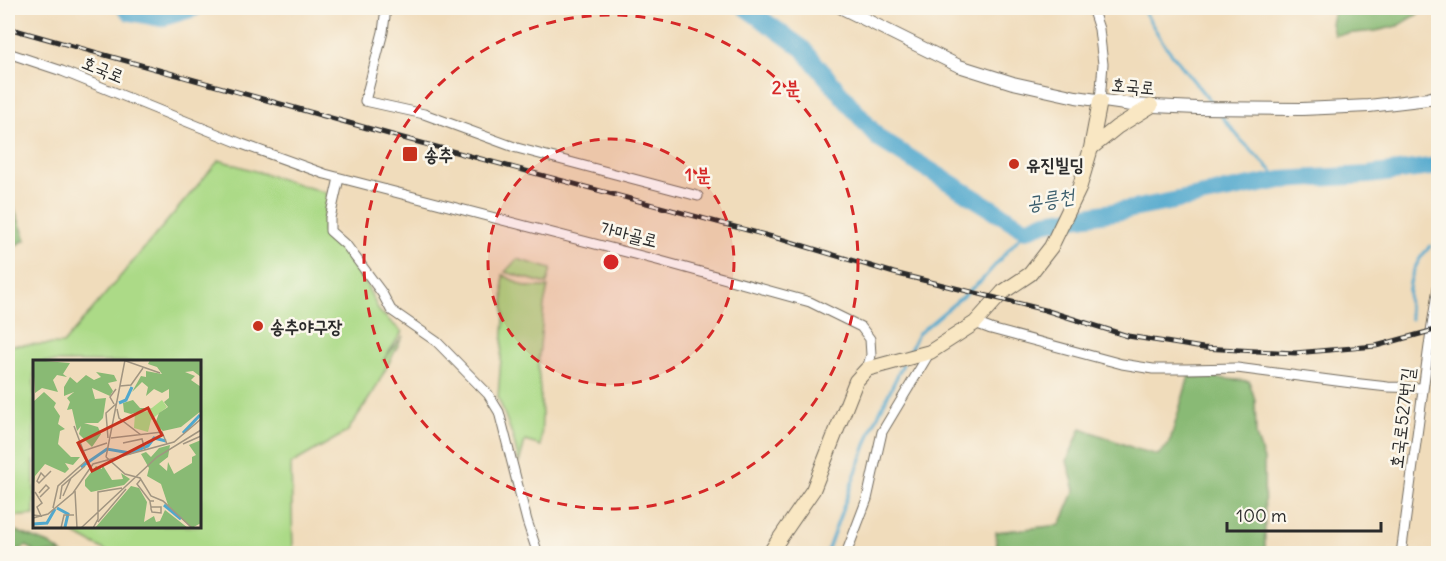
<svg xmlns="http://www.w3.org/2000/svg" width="1446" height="561" font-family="Delius,'Poor Story',sans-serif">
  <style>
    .green { fill: #acda87; stroke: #6c8259; stroke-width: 1.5 }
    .forest { fill: #89ba74; stroke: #5a7250; stroke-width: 1.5 }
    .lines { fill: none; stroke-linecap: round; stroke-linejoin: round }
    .stream { stroke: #51a8cd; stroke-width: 3 }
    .river { stroke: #51a8cd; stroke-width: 18 }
    .minor-casing { stroke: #70695d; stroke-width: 11 }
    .tertiary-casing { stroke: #70695d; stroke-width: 14 }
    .secondary-casing { stroke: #70695d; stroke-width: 16 }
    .minor { stroke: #fff; stroke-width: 9 }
    .tertiary { stroke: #fff; stroke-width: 12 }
    .secondary { stroke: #f9e7c3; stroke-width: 14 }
    .rail-casing { stroke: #2b2b2b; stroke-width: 5 }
    .rail { stroke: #fbf7ec; stroke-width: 3; stroke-dasharray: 9; stroke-linecap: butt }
    .ring { fill: none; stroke: #d62828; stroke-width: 3; stroke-dasharray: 10 8 }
    .poi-dot { fill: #c8321e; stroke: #fbf7ec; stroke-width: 2 }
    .labels { text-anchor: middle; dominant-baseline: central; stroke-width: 5; stroke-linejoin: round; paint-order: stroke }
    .street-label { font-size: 18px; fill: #2b2b2b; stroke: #fbf7ec }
    .poi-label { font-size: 18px; font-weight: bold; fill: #2b2b2b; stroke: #fbf7ec; text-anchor: start }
    .water-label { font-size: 20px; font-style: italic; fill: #3a5d6c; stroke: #fbf7ec }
    .inset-river { fill: none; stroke: #51a8cd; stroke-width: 3 }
    .inset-road { fill: none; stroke: #a19581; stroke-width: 1.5 }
    .view { fill: #c8321e; fill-opacity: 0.15; stroke: #c8321e; stroke-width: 3 }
    .inset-edge { fill: none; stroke: #2b2b2b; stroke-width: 3 }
    .centre { fill: #d62828; stroke: #fbf7ec; stroke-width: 3 }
    .ring-label { font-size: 18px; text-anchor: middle; font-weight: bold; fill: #d62828; stroke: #fbf7ec; stroke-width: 5; stroke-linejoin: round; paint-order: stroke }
  </style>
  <rect width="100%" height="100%" fill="#fbf7ec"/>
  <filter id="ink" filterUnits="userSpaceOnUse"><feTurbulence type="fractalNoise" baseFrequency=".0167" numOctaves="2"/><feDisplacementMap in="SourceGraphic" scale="12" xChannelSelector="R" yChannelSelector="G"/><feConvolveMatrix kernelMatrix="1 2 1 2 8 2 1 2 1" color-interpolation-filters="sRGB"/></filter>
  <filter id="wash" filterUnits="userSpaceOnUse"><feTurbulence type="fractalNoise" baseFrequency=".008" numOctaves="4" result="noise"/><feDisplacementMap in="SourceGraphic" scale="24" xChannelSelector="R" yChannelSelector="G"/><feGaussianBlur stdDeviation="1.35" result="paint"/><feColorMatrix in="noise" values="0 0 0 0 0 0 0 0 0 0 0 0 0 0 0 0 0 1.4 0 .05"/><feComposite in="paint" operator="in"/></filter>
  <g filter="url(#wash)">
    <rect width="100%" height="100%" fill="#f0dcbb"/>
    <!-- green -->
    <path class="green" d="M219,160l108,33 -4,38 17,17 26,36 13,27 23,21 -19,29 20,-25 -29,55 -27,41 -56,32 2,89h-183l-48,-26 138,-1v-164h-166v153l-26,2v-172l55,-1z
      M517,259l34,10 -4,15 -42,-12z
      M503,275l23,12h22l-4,18 -6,61 4,49 -1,31 -16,-5 -6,22 -6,-26 -15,-40 6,-77z"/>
    <!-- forest -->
    <path class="forest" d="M1335,8h93l-30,18 -22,5 -42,4 -3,-12z
      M8,197l4,5 14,38 -18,9z
      M1189,376l60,5 6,19 1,35 8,25 1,87 2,6h-270l-1,-21 64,-7 15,-35 -8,-29 14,-33 55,21 22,6 11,-11z
      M8,528l41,16 13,9h-26l-9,-7 -15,7h-4z"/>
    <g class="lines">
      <!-- stream -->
      <path class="stream" d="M1142,8l22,36 49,61
        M1219,113l22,27 40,40
        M1411,319c-5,-19 -3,-40 7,-57 3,-6 8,-11 12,-16
        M909,352l9,-18 64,-54 44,-50
        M1436,404l2,9
        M826,554l47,-128 30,-62"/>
      <!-- river -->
      <path class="river" d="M125,8l5,4 31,6 33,-10
        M746,8l56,40 77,91 147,91 20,-8 81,-12 154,-30 87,-5 70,-9"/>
    </g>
  </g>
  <g filter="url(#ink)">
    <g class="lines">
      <!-- minor casing -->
      <g class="minor-casing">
        <path id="minor" d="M386,8l-3,24 -18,69 59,13 93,34 181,48
          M1092,8l7,21 4,35 -3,37
          M8,53l54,18 180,73 83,30 332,86 153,42 51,25 9,12 1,16 -4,14
          M339,178l-9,40v13l17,15 35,47 9,17 46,32 51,52 11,18 28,109 11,33
          M975,323l16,6 131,35 31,5h34l50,-1 115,15 36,4 35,1
          M846,554l21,-55 15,-67 48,-80
          M1401,554l30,-223 7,-44"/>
      </g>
      <!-- tertiary casing -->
      <g class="tertiary-casing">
        <path id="tertiary" d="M842,8l117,58 54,17 63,14 56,8 65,3 105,1 67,-3 59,-7 10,-3"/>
      </g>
      <!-- secondary casing -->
      <g class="secondary-casing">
        <path id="secondary" d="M1091,148l26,-21 34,-21
          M769,554l44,-64 43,-109 11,-12 63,-17 45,-29 28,-31 27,-18 21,-27 28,-58 12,-41 9,-47"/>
      </g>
      <!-- minor -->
      <use href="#minor" class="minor"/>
      <!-- tertiary -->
      <use href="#tertiary" class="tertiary"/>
      <!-- secondary -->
      <use href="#secondary" class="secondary"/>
      <!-- rail casing -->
      <g class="rail-casing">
        <path id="rail" d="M8,28l395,110 381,102 110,33 151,37 83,26 75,12 92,5 81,-7 62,-17"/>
      </g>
      <!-- rail -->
      <use href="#rail" class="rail"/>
    </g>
  </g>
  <!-- distance rings -->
  <circle cx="611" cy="262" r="123" fill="#d62828" fill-opacity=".12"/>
  <g class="ring">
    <circle cx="611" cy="262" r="123"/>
    <circle cx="611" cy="262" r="247"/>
  </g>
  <!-- markers -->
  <g class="poi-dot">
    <rect x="402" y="146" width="16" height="16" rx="3"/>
    <circle cx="1014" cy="164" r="6"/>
    <circle cx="258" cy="326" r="6"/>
  </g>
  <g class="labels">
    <!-- street labels -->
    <g class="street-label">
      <text transform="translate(103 69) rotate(22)">호국로</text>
      <text transform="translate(1133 86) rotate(5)">호국로</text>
      <text transform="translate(629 234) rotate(14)">가마골로</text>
      <text transform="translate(1402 418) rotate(-83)">호국로527번길</text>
    </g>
    <!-- poi labels -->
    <g class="poi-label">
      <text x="424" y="154">송추</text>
      <text x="1026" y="164">유진빌딩</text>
      <text x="270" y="326">송추야구장</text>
    </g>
    <!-- water labels -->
    <g class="water-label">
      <text transform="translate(1050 199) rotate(-10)">공릉천</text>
    </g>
  </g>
  <!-- overview -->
  <g transform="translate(33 360)">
    <rect width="168" height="168" fill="#f0dcbb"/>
    <path d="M129,40l5,7 -16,13 -3,12 -14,-4 1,-15 13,-2z" fill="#acda87"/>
    <path d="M0,0l37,3 -7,11 4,3 -10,-2 -4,5 5,12 -16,-4 -7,5zM117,0h51v17l-8,-6 -8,1 10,4 -4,4 10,7v24l-20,16 -18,4 -8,-7 4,-11 9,-6 -4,-5 5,-4v-9l-7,4 -8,-4 -8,7 2,-9 -6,-5 -10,10 9,-16 5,1v-6l16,3 -5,-7 -9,-3zM63,12l18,3 3,6 -9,2 5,8 -3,5 -18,-8 3,11 11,-1 -3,20 -5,5h-14l14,4 3,7 -9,13 -13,-13 2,-8 -4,5 -5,-22 -5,1 3,-8 -3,-4 7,-6 -10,4v-9l6,-10 7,6 9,-8 8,5 7,-3zM11,32l12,11 -2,4 6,9 -2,8 7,5 -5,2 -2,13 13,13h9l-7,8 -8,-2 4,6 -4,4 -20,-9 -10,12 -2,16v-90zM100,40l7,8h12l-21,6 -7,-2 -1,-9zM168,80v83l-9,5 -24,-23 -7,-21 -14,-8 2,-8 -8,-14 5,-2 5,5 8,-9 11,-3 -2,12 -9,7 8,7 1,-9 6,12 18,-11v-6l4,-2 -7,-10zM69,104l10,16 11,-1 -2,-6 9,6 -6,6 -33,7 -6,-6v-6l11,-14 6,3zM98,126l8,2 8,14 -3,20 10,-6 2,6 4,-1 5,-11 23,18h-93z" fill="#89ba74"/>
    <path class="inset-river" d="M86,43l7,-3 6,-13M150,73l17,-18M48,107l26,-18 23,4 18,-7 6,-8 12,3M131,145l17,14M24,148l11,6 -3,13M0,164l14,-1 8,-14"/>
    <path class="inset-road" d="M90,0l37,13M87,26l11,-1 12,-17M81,44l-4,-7 6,-8M84,49l2,9 22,17M41,66l15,40M75,78l-2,-25 11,-10M78,78l51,-6 5,12M90,83l19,-4 3,11M150,84l18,-8M50,91l24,-8M73,97l19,17 15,4 11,18 12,5 29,27M73,97l19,-97M12,117l-4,-4 -4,8 2,2 12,-12M108,119l-4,5 13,17M42,131l2,37M6,133l7,-8 3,3 -9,9M30,136l8,-18M27,139l2,-13 23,-20M118,147h10v6l-9,-1 -1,-3v-2l-1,-5v-1h4M20,148l5,-22 29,-26M0,155l8,1 -4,-9 5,-4 -7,-11M0,158l15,-4 25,-21 20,-29 81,-22 27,-23M65,162l28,-33M28,168l3,-13h10M48,168l76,-71 44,-27M60,168l5,-9v-27l24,-4"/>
    <path class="view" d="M115,48l14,27 -70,36 -14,-28z"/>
    <rect width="168" height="168" class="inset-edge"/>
  </g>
  <circle cx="611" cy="262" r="9" class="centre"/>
  <g class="ring-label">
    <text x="786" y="94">2 분</text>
    <text x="698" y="181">1 분</text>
  </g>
  <!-- margin -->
  <rect width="1446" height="561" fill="none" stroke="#fbf7ec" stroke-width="30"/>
  <!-- scale -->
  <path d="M1227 522v9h154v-9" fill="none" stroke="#2b2b2b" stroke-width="3"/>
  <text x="1236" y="522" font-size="18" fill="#2b2b2b" stroke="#fbf7ec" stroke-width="4.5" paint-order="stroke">100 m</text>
</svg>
